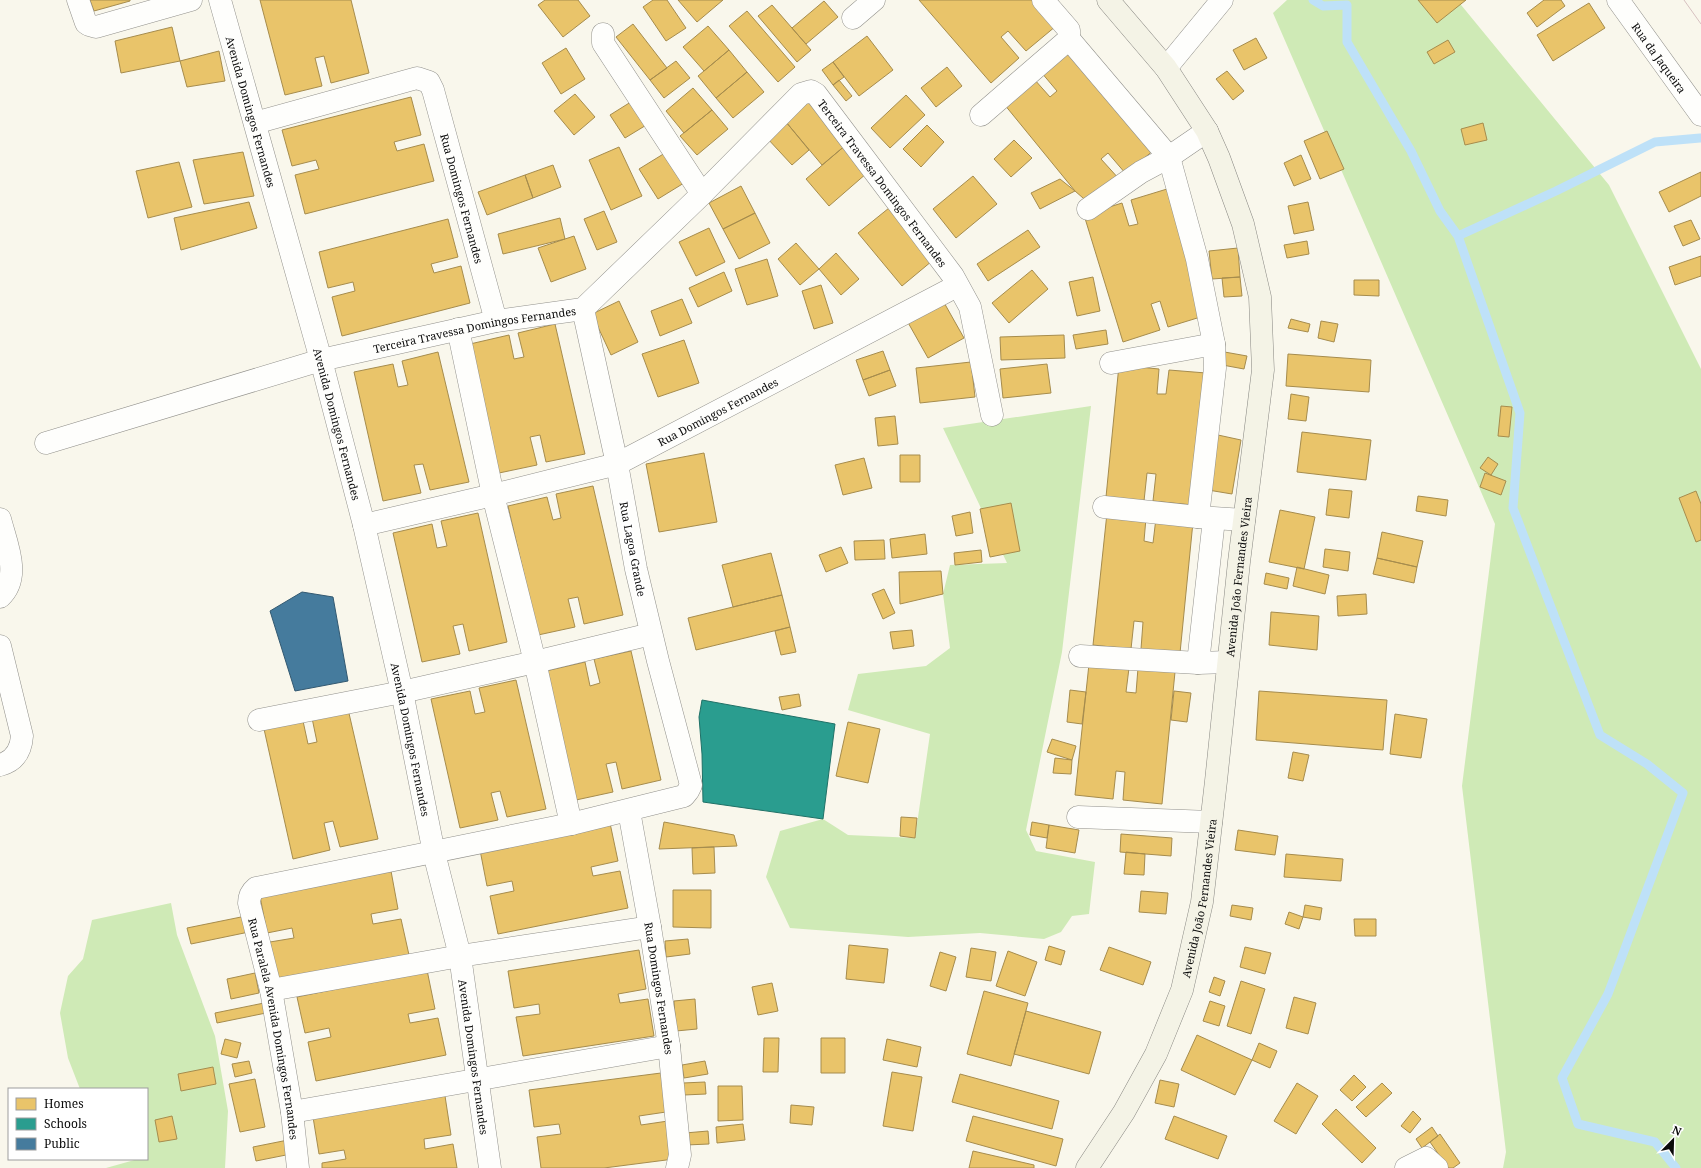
<svg xmlns="http://www.w3.org/2000/svg" width="1701" height="1168" font-family="'Noto Serif',serif">
  <style>
    .forest { fill: #cfeab6 }
    .homes { fill: #e9c46a; stroke: #a68c4d }
    .schools { fill: #2a9d8f; stroke: #207167 }
    .public { fill: #457b9d; stroke: #335971 }
    .lines { fill: none; stroke-linecap: round; stroke-linejoin: round }
    .stream { stroke: #bee1f8; stroke-width: 9 }
    .minor-casing { stroke: #92918c; stroke-width: 23 }
    .secondary-casing { stroke: #888782; stroke-width: 23 }
    .minor { stroke: #fefefc; stroke-width: 22 }
    .secondary { stroke: #f4f3e6; stroke-width: 22 }
    .tram { stroke: #d7c1c0; stroke-width: 1 }
    .labels { text-anchor: middle; dominant-baseline: central; stroke-width: 4; stroke-linejoin: round; paint-order: stroke }
    .street-label { font-size: 11px; fill: #0a0a0a; stroke: #fff }
  </style>
  <rect width="100%" height="100%" fill="#f9f7ec"/>
  <!-- forest -->
  <path class="forest" d="M1287,0h170l152,185 92,184v799h-198l3,-16 -44,-366 33,-262 -222,-511z
    M1091,406l-29,246 -36,178 10,21 59,11 -6,52 -17,2 -11,16 -17,7 -64,-6 -72,4 -118,-9 -24,-51 14,-46 43,-12 25,16 67,3 15,-104 -82,-24 10,-36 68,-8 24,-18 -7,-54 7,-29 57,-2 -64,-135z
    M171,903l6,32 38,101 13,75 -3,57h-119l32,-9h9v-70h-67l-12,-31 -8,-45 8,-37 15,-17 9,-39z"/>
  <!-- homes -->
  <path class="homes" d="M90,0h40v1l-36,10z
    M260,0h91l18,73 -38,10 -7,-27 -9,2 7,28 -37,9z
    M545,0h33l12,16 -27,21 -25,-32z
    M653,0h14l19,28 -20,13 -23,-34z
    M678,0h45l-26,22z
    M919,0h115l22,26 -30,25 -18,-20 -7,6 18,21 -28,25z
    M1418,0h48l-29,23z
    M1544,0h17l4,6 -28,21 -10,-14z
    M824,1l14,16 -32,27 -14,-16z
    M1589,3l16,25 -52,33 -16,-26z
    M772,5l39,45 -14,12 -39,-46z
    M747,11l48,56 -17,15 -49,-56z
    M633,24l34,44 -17,12 -34,-43z
    M708,26l21,24 -25,21 -21,-24z
    M172,27l8,34 -59,12 -6,-32z
    M867,36l26,34 -34,26 -26,-34z
    M1256,38l11,20 -23,12 -11,-20z
    M1448,40l7,12 -21,12 -7,-12z
    M1069,47l87,101 -30,26 -18,-21 -7,6 19,21 -29,25 -16,-14 -71,-87 30,-25 16,18 7,-6 -16,-19z
    M566,48l19,31 -24,15 -19,-31z
    M729,50l18,22 -31,26 -18,-22z
    M219,51l6,30 -38,6 -7,-26z
    M676,61l14,17 -26,20 -14,-18z
    M833,62l11,15 -11,8 -11,-15z
    M947,67l15,19 -26,21 -15,-19z
    M1227,71l17,20 -11,9 -17,-21z
    M747,72l17,20 -31,26 -17,-20z
    M839,80l13,16 -6,5 -13,-16z
    M693,88l19,22 -28,23 -18,-22z
    M575,94l20,23 -21,18 -20,-24z
    M906,95l19,20 -35,33 -19,-20z
    M411,97l10,38 -27,7 3,9 27,-7 10,37 -129,33 -10,-39 24,-6 -3,-9 -24,6 -10,-36z
    M634,100l14,24 -23,14 -15,-23z
    M810,101l37,43 -25,21 -36,-43z
    M712,110l16,19 -31,26 -17,-19z
    M786,122l23,28 -17,15 -25,-27z
    M1483,123l4,17 -22,5 -4,-16z
    M927,125l17,17 -23,25 -18,-18z
    M1327,131l17,38 -24,10 -16,-38z
    M1014,140l18,18 -21,19 -17,-18z
    M847,144l20,29 -38,33 -23,-27z
    M619,147l23,49 -31,14 -22,-50z
    M243,152l11,44 -50,8 -11,-44z
    M665,153l19,30 -26,16 -19,-30z
    M1301,155l10,24 -17,7 -10,-23z
    M179,162l13,45 -44,11 -12,-47z
    M553,165l8,22 -28,11 -8,-23z
    M1701,172v24l-32,16 -10,-20z
    M525,175l8,23 -46,17 -9,-23z
    M973,176l24,28 -41,34 -23,-29z
    M1060,179l15,12 -35,18 -9,-16z
    M741,186l14,27 -32,16 -14,-26z
    M1167,189l40,126 -39,12 -8,-26 -9,3 9,26 -37,12 -39,-127 38,-12 7,23 9,-2 -7,-24z
    M249,202l8,26 -76,22 -7,-32z
    M1308,202l6,28 -20,4 -6,-28z
    M889,208l43,53 -30,25 -44,-53z
    M604,211l13,31 -20,8 -13,-31z
    M755,213l15,30 -31,16 -16,-30z
    M560,218l5,21 -62,15 -5,-20z
    M448,219l10,38 -27,7 3,9 27,-7 9,37 -128,33 -10,-39 23,-6 -2,-9 -25,6 -9,-36z
    M1691,220l9,19 -17,7 -9,-20z
    M709,228l16,34 -29,14 -17,-34z
    M1028,230l12,17 -52,34 -11,-17z
    M574,236l12,33 -35,13 -13,-34z
    M1307,241l2,13 -22,4 -3,-13z
    M796,243l23,26 -19,16 -22,-26z
    M1238,248l2,29 -28,2 -3,-28z
    M836,253l23,26 -18,16 -22,-26z
    M1701,256v20l-26,9 -6,-18z
    M767,259l11,37 -31,9 -12,-36z
    M1032,270l16,19 -39,34 -17,-20z
    M724,272l8,19 -34,16 -9,-19z
    M1093,277l7,34 -23,5 -8,-34z
    M1240,277l2,19 -18,1 -2,-19z
    M1354,280h25v16l-25,-1z
    M821,285l12,38 -19,6 -12,-38z
    M682,299l10,24 -32,13 -9,-25z
    M942,299l22,39 -36,20 -22,-39z
    M619,301l19,41 -27,13 -19,-41z
    M1291,319l19,5 -2,8 -20,-4z
    M1321,321l17,3 -4,18 -16,-4z
    M555,324l30,130 -39,8 -6,-27 -10,2 7,28 -38,8 -29,-129 39,-9 5,24 10,-2 -6,-24z
    M1106,330l2,14 -32,5 -3,-14z
    M1064,335l1,23 -64,2 -1,-23z
    M684,340l15,43 -41,14 -16,-43z
    M883,351l7,19 -27,10 -7,-20z
    M1219,351l28,5 -3,13 -27,-5z
    M438,352l31,130 -39,8 -7,-26 -9,1 7,28 -38,8 -29,-129 39,-8 5,23 10,-2 -6,-24z
    M1288,354l83,6 -2,32 -83,-6z
    M971,362l4,35 -55,6 -4,-35z
    M1047,364l4,29 -48,5 -3,-29z
    M1119,365l40,4 -2,25h9l3,-24 37,3 -13,132 -40,-4 3,-27 -9,-1 -3,28 -38,-4z
    M890,370l6,16 -27,10 -6,-16z
    M1291,394l18,3 -3,24 -18,-2z
    M1501,406l11,1 -3,30 -11,-1z
    M895,416l3,28 -20,2 -3,-28z
    M1302,432l69,8 -5,40 -69,-8z
    M1218,435l23,5 -9,54 -24,-4z
    M704,453l13,69 -58,10 -13,-68z
    M900,455h20v27h-20z
    M1488,457l10,7 -7,11 -11,-7z
    M864,458l8,30 -29,7 -8,-30z
    M1485,473l21,8 -5,14 -21,-8z
    M593,486l30,129 -39,9 -6,-27 -10,2 7,28 -37,8 -30,-129 39,-9 6,23 8,-2 -5,-24z
    M1329,489l23,2 -3,27 -23,-3z
    M1696,491l5,13v36l-5,2 -17,-44z
    M1418,496l30,4 -2,16 -30,-5z
    M1011,503l9,48 -30,6 -10,-48z
    M1280,510l35,7 -11,52 -35,-7z
    M970,512l3,21 -17,3 -4,-20z
    M478,513l29,129 -38,9 -6,-27 -10,2 7,28 -38,8 -29,-129 39,-9 5,24 10,-2 -6,-25z
    M1107,513l39,5 -2,23 9,2 3,-25 37,4 -13,131 -39,-4 2,-27 -9,-1 -3,28 -38,-4z
    M1382,532l41,9 -6,26 -40,-9z
    M925,534l2,20 -35,4 -2,-19z
    M884,540l1,19 -30,1 -1,-19z
    M841,547l7,16 -22,9 -7,-17z
    M1325,549l25,3 -2,19 -25,-4z
    M981,550l1,12 -27,3 -1,-12z
    M771,553l11,42 -49,12 -11,-42z
    M1377,558l40,9 -3,16 -41,-9z
    M1297,567l32,8 -4,19 -32,-8z
    M941,571l2,23 -43,10 -1,-32z
    M1266,573l23,5 -2,11 -23,-5z
    M884,589l11,24 -12,6 -11,-25z
    M1366,594l1,20 -29,2 -1,-20z
    M782,595l8,32 -94,23 -8,-32z
    M1271,612l48,4 -2,34 -48,-5z
    M790,627l6,25 -15,3 -6,-24z
    M912,630l2,16 -21,3 -3,-17z
    M631,651l30,129 -39,9 -6,-27 -10,2 7,28 -37,8 -30,-129 39,-9 5,24 10,-3 -6,-24z
    M1089,664l40,4 -3,24 10,1 2,-25 37,4 -13,132 -39,-4 2,-28 -9,-1 -3,28 -38,-4z
    M516,680l30,129 -39,8 -7,-26 -9,2 7,27 -38,8 -29,-129 39,-8 5,23 10,-2 -6,-24z
    M1070,690l16,2 -4,32 -15,-2z
    M1174,691l17,2 -4,29 -16,-2z
    M1259,691l128,9 -4,50 -127,-10z
    M799,694l2,12 -19,4 -3,-13z
    M348,709l30,130 -38,8 -7,-26 -9,2 6,27 -37,9 -29,-130 39,-8 5,23 9,-2 -5,-24z
    M1395,714l32,5 -6,39 -31,-4z
    M848,722l32,7 -12,54 -32,-7z
    M1052,739l24,7 -4,14 -25,-8z
    M1293,752l16,3 -6,26 -15,-3z
    M1055,758l17,2 -1,14 -18,-1z
    M901,817l16,1 -2,20 -15,-2z
    M664,822l70,13 3,11 -78,3z
    M1032,822l17,3 -2,13 -17,-3z
    M610,823l8,38 -27,6 2,9 27,-5 8,37 -130,26 -8,-38 24,-5 -2,-10 -25,5 -7,-36z
    M1049,825l30,5 -4,23 -29,-5z
    M1238,830l40,6 -3,19 -40,-5z
    M1121,834l51,4 -1,18 -51,-4z
    M714,847l1,26 -22,1 -1,-26z
    M1126,852l19,2 -1,21 -20,-1z
    M1286,854l57,5 -2,22 -57,-4z
    M391,871l7,38 -27,5 2,10 28,-5 8,36 -131,26 -8,-39 24,-4 -2,-10 -25,5 -7,-37z
    M673,890h38v38l-38,-1z
    M1141,891l27,2 -2,21 -27,-2z
    M1232,905l21,3 -2,12 -21,-4z
    M1305,905l17,3 -2,12 -17,-3z
    M1289,912l14,5 -4,12 -14,-5z
    M246,916l3,16 -58,12 -4,-16z
    M1354,919h22v17h-21z
    M688,939l2,15 -24,3 -1,-16z
    M849,945l39,4 -4,34 -38,-4z
    M1049,946l16,5 -4,14 -16,-5z
    M1109,947l42,15 -8,23 -43,-15z
    M1245,947l26,6 -6,21 -25,-7z
    M971,948l25,4 -5,29 -25,-4z
    M639,950l7,39 -28,5 2,9 28,-4 6,37 -131,20 -7,-39 24,-3 -1,-10 -25,4 -6,-37z
    M1008,951l29,11 -12,34 -29,-10z
    M940,952l16,5 -10,34 -16,-5z
    M427,970l8,39 -27,5 2,9 28,-5 8,37 -130,26 -8,-39 23,-5 -2,-9 -24,5 -8,-36z
    M255,973l4,20 -28,6 -4,-20z
    M1214,977l11,4 -5,15 -11,-4z
    M1241,981l24,8 -14,45 -24,-8z
    M772,983l6,28 -20,4 -6,-28z
    M984,991l44,12 -17,63 -44,-12z
    M1294,997l22,6 -8,31 -22,-6z
    M695,999l2,30 -21,2 -2,-30z
    M1210,1001l15,5 -6,20 -16,-5z
    M264,1003l2,10 -49,10 -2,-10z
    M1026,1011l75,21 -12,42 -75,-20z
    M1197,1035l55,25 -17,35 -54,-25z
    M764,1038h15l-1,34h-15z
    M821,1038h24v35h-24z
    M225,1039l16,4 -4,15 -16,-4z
    M887,1039l34,8 -4,20 -34,-7z
    M1259,1043l18,8 -7,17 -18,-8z
    M249,1061l3,12 -17,4 -3,-13z
    M705,1061l3,13 -24,4 -2,-13z
    M213,1067l3,17 -35,7 -3,-17z
    M892,1072l30,5 -9,54 -30,-5z
    M661,1073l5,39 -27,4 2,9 27,-4 6,38 -70,9h-63l-4,-31 24,-3 -2,-10 -25,3 -5,-37z
    M960,1074l99,27 -7,28 -100,-27z
    M1354,1075l12,12 -14,14 -12,-11z
    M255,1079l10,48 -25,5 -11,-48z
    M1160,1080l19,4 -5,23 -19,-4z
    M705,1082l1,12 -22,1 -1,-12z
    M1297,1083l21,13 -22,38 -22,-13z
    M1382,1083l10,10 -26,24 -10,-10z
    M718,1086h24l1,34 -25,1z
    M445,1096l6,39 -27,4 1,10 28,-5 4,24h-135v-5l24,-4 -2,-9 -25,4 -6,-37z
    M791,1105l23,2 -2,18 -22,-2z
    M1336,1109l40,39 -14,15 -40,-39z
    M1413,1111l8,8 -11,14 -9,-7z
    M172,1116l5,23 -18,3 -4,-22z
    M973,1116l90,23 -7,27 -90,-25z
    M1174,1116l53,20 -9,23 -53,-20z
    M743,1124l2,16 -28,3 -1,-16z
    M1432,1127l6,9 -16,12 -6,-9z
    M708,1131l1,13 -23,1 -1,-12z
    M1440,1134l20,29 -7,5h-5l-18,-26z
    M288,1140l3,14 -35,7 -3,-14z
    M973,1151l61,14v3h-65z"/>
  <!-- schools -->
  <path class="schools" d="M702,700l133,24 -12,95 -120,-17 -1,-48 -3,-37z"/>
  <!-- public -->
  <path class="public" d="M302,592l31,5 15,84 -53,10 -25,-80z"/>
  <g class="lines">
    <!-- stream -->
    <path class="stream" d="M1313,0l10,6 24,-1v37l64,109 29,60 18,25 62,177 -7,95 87,227 47,29 36,29 -75,201 -46,84 16,46 77,18 21,26
      M1458,236l98,-45 99,-49 45,-4"/>
    <!-- minor casing -->
    <g class="minor-casing">
      <g id="minor">
        <path d="M78,0l8,23 3,2 7,2 95,-27"/>
        <path id="s1" d="M220,0l101,360 43,165 38,167 32,161 26,103 30,212"/>
        <path id="s2" d="M1618,0l83,115"/>
        <path d="M853,18l21,-18"/>
        <path d="M603,34v9l99,151"/>
        <path d="M1069,39l100,118 28,102 17,85 1,24 -17,149"/>
        <path d="M1166,68l56,-68"/>
        <path d="M981,115l88,-76v-9l-26,-30"/>
        <path id="s3" d="M255,123l162,-45 12,4 4,8 63,231"/>
        <path d="M1088,209l53,-37 28,-15 38,-26"/>
        <path id="s4" d="M458,329l35,166 124,-31 334,-175 5,-6"/>
        <path d="M1111,363l103,-19"/>
        <path id="s5" d="M46,443l275,-83 175,-39 87,-12 119,-115 99,-100 10,-3 5,3 137,182 17,31 22,108"/>
        <path d="M1104,507l94,10 46,3"/>
        <path d="M0,519c6,24 22,58 0,78"/>
        <path d="M364,525l129,-30 42,167 116,-28"/>
        <path d="M0,646l22,90c-1,14 -7,25 -22,29"/>
        <path d="M1080,656l118,7 30,-1"/>
        <path d="M1198,663l16,-144"/>
        <path id="s6" d="M259,720l143,-28 133,-30 36,162 -315,64c-5,4 -7,9 -7,15l22,87 21,122 6,56"/>
        <path id="s7" d="M629,811l21,116 19,119 11,109 -3,13"/>
        <path d="M1078,817l133,5"/>
        <path d="M571,824l113,-28 4,-5 3,-6 -33,-124 -22,-92 -19,-105 -34,-155"/>
        <path d="M271,990l189,-34 190,-29"/>
        <path d="M292,1112l377,-66"/>
        <path d="M1406,1168l20,-10 11,10"/>
      </g>
    </g>
    <!-- secondary casing -->
    <g class="secondary-casing">
      <g id="secondary">
        <path id="s8" d="M1087,1168l37,-56 32,-58 26,-64 20,-88 14,-121 23,-219 24,-192 -3,-73 -17,-73 -24,-66 -12,-27 -41,-63 -58,-68"/>
      </g>
    </g>
    <!-- minor -->
    <use href="#minor" class="minor"/>
    <!-- secondary -->
    <use href="#secondary" class="secondary"/>
    <!-- tram -->
    <path class="tram" d="M1684,0l17,24"/>
  </g>
  <g class="labels">
    <!-- street labels -->
    <g class="street-label">
      <text stroke="none"><textPath href="#s2" startOffset="71">Rua da Jaqueira</textPath></text>
      <text stroke="none"><textPath href="#s1" startOffset="116">Avenida Domingos Fernandes</textPath></text>
      <text stroke="none"><textPath href="#s5" startOffset="988">Terceira Travessa Domingos Fernandes</textPath></text>
      <text stroke="none"><textPath href="#s3" startOffset="302">Rua Domingos Fernandes</textPath></text>
      <text stroke="none"><textPath href="#s5" startOffset="444">Terceira Travessa Domingos Fernandes</textPath></text>
      <text stroke="none"><textPath href="#s4" startOffset="411">Rua Domingos Fernandes</textPath></text>
      <text stroke="none"><textPath href="#s1" startOffset="440">Avenida Domingos Fernandes</textPath></text>
      <text transform="translate(633 549) rotate(79)">Rua Lagoa Grande</text>
      <text stroke="none"><textPath href="#s8" startOffset="620">Avenida João Fernandes Vieira</textPath></text>
      <text stroke="none"><textPath href="#s1" startOffset="764">Avenida Domingos Fernandes</textPath></text>
      <text stroke="none"><textPath href="#s8" startOffset="296">Avenida João Fernandes Vieira</textPath></text>
      <text stroke="none"><textPath href="#s7" startOffset="180">Rua Domingos Fernandes</textPath></text>
      <text stroke="none"><textPath href="#s6" startOffset="915">Rua Paralela Avenida Domingos Fernandes</textPath></text>
      <text stroke="none"><textPath href="#s1" startOffset="1088">Avenida Domingos Fernandes</textPath></text>
    </g>
  </g>
  <!-- legend -->
  <rect x="8" y="1088" width="140" height="72" fill="#ffffff" stroke="#9d9d9d"/>
  <rect x="16" y="1098" width="20" height="12" fill="#e9c46a" stroke="#9d9d9d"/>
  <text x="44" y="1108" font-size="12" fill="#0a0a0a">Homes</text>
  <rect x="16" y="1118" width="20" height="12" fill="#2a9d8f" stroke="#9d9d9d"/>
  <text x="44" y="1128" font-size="12" fill="#0a0a0a">Schools</text>
  <rect x="16" y="1138" width="20" height="12" fill="#457b9d" stroke="#9d9d9d"/>
  <text x="44" y="1148" font-size="12" fill="#0a0a0a">Public</text>
  <!-- north arrow -->
  <g transform="translate(1673 1140) rotate(23)" stroke="#ffffff" stroke-width="3" paint-order="stroke">
  <path d="M0-3L7 15L0 10L-7 15Z" fill="#0a0a0a"/>
  <text y="-6" font-size="11" font-weight="bold" text-anchor="middle" fill="#0a0a0a">N</text>
  </g>
</svg>
